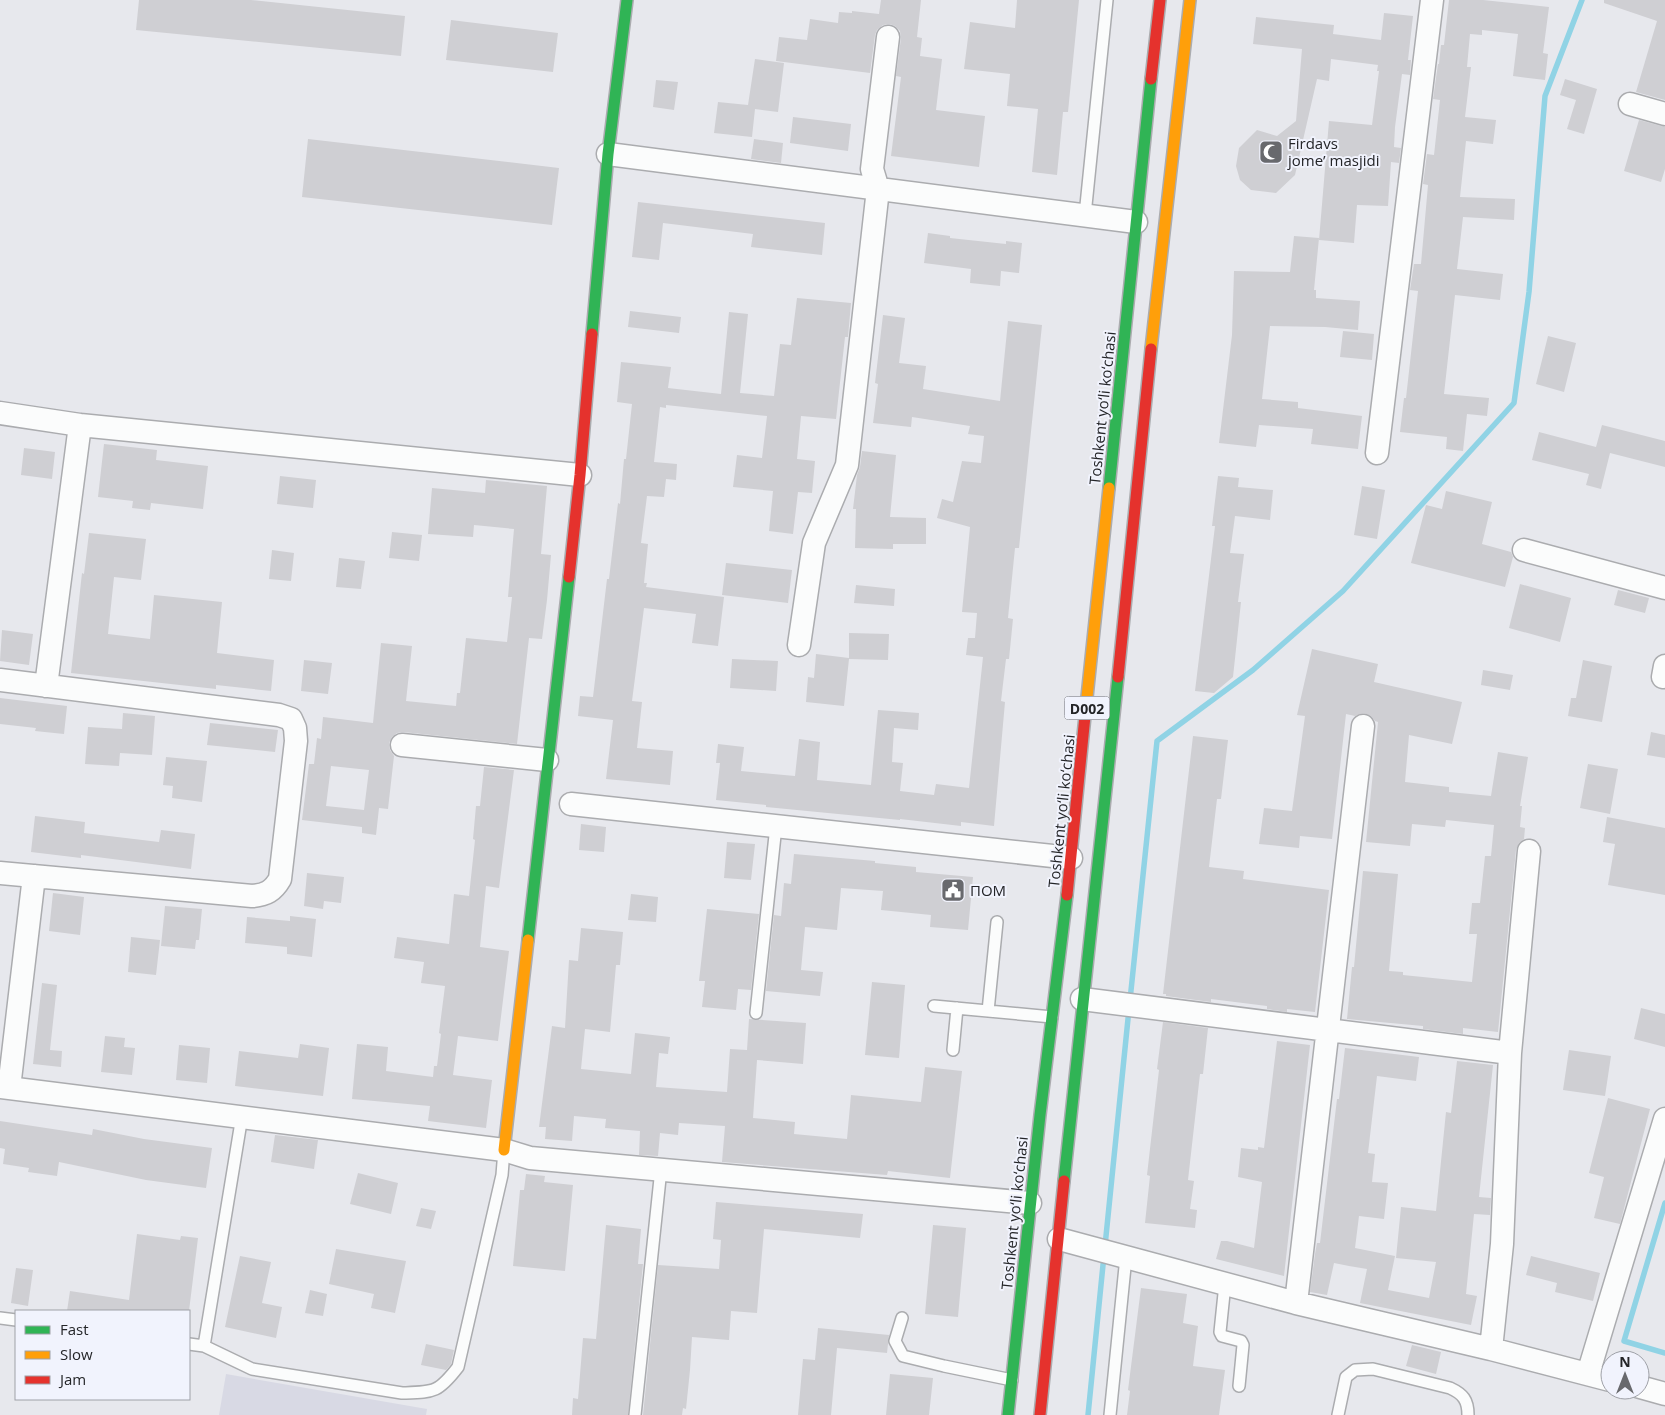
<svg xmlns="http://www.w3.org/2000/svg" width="1665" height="1415" font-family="'Open Sans',sans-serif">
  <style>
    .built { fill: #d8d9e4 }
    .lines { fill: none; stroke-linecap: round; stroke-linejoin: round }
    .stream { stroke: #90d3e5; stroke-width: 5.5 }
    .building { fill: #cfcfd3; fill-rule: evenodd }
    .lane-casing { stroke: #abacaf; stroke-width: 14 }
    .street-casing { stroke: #abacaf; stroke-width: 25 }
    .fast-casing { stroke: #abacaf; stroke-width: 14 }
    .slow-casing { stroke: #abacaf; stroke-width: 14 }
    .jam-casing { stroke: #abacaf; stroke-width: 14 }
    .lane { stroke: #fbfcfc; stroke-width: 11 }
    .street { stroke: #fbfcfc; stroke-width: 22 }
    .fast { stroke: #30b455; stroke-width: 11 }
    .slow { stroke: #ff9f0a; stroke-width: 11 }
    .jam { stroke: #e5322d; stroke-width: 11 }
    .labels { text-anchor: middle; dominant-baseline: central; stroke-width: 4; stroke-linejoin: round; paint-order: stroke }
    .shield { fill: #f1f3fd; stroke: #626368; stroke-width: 1 }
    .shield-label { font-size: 14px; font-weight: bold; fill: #242528 }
    .poi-label { font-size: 15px; fill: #242528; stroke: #f1f3fd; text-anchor: start }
    .street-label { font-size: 15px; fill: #242528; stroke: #f1f3fd }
  </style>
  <rect width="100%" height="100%" fill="#e7e8ed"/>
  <!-- built -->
  <path class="built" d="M226,1374l201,35 -1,6h-207z"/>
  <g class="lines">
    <!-- stream -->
    <path class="stream" d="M1130,1000l27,-259 96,-71 90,-79 171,-188 15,-111 16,-196 37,-96
      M1665,1203l-41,138 41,12
      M1105,1246l24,-237
      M1088,1415l16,-160"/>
  </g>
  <!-- building -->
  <path class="building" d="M139,0h112l154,16 -4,40 -265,-26z
    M881,0h40l-4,37 5,1 -2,18 22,3 -6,51 49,6 -6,51 -88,-11 10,-79 -5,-1 5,-38 -1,-7 -5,-5 -5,-2 -7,1 -6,5 -2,5 -5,38 -94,-12 3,-24 28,3 3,-21 28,4 1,-11 13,1v-2l27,3z
    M1017,0h62l-11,112h-5l-6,63 -25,-3 6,-63 -31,-3 3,-32 -46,-5 6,-47 45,6z
    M1449,0h34l66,7 -6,46 5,1 -3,26 -32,-4 5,-42 -36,-4v5l-12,-1 -3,33h4l-6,50 31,3 -3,24 -27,-3 -6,56 55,2 -1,21 -51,-3 -6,52 46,5 -3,26 -45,-5 -11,99 45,4 -2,18 -20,-2 -4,37 -17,-2 1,-12 -47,-5 4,-34h2l12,-107 -8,-1 4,-26h7l7,-79 -5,-1 4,-30 7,1 6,-55 -7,-1 5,-35h1l2,-19h3z
    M1604,0h61v100l-29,-8 21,-71 -53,-18z
    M1384,13l29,3 -5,44h3l-1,15 -8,-1 -7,53 -1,20 7,1 -2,15 -8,-1 -3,44 -31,-1 -3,38 -35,-3 10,-119 43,4 7,-54h-2l1,-6 -47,-6 -2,22 -12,-2 -22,96 -19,18 -25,-3 -11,-10 -4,-14 3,-18 18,-18 20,6 19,-15 6,-72 -49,-5 3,-27 78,8 -1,9 48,6z
    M451,20l107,13 -5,39 -107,-12z
    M755,59l29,4 -6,49 -23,-3 -3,28 -38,-4 4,-31 30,3z
    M1565,79l32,10 -13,45 -17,-5 9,-29 -16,-5z
    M656,80l22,2 -4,28 -21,-3z
    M793,117l58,7 -3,27 -58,-8z
    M1639,120l26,7v42l-4,13 -37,-11z
    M308,139l251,29 -7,57 -250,-28z
    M754,139l29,4 -2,20 -30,-4z
    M638,202l187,21 -3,32 -71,-8 2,-13 -90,-11 -4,37 -27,-3z
    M928,233l22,3v2l56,6v-3l16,2 -3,30 -18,-2 -1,15 -30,-3 1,-14 -47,-6z
    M1294,236l25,2 -5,52h2v8l44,3 -2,29 -33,-3 -55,-1 -8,73 36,3v6l64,8 -4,33 -47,-5 2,-15 -54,-4 -3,22 -37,-4 13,-108 2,-64 56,1z
    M797,298l54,5 -3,34h-3l-9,82 -35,-3 -4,43 18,2 -3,32 -14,-1 -5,42 -24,-3 4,-40 -40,-4 4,-32 25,3 5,-42 -101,-11v3l-6,-1 -6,55 23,2 -1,16 -10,-1 -2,18 -17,-1 -6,47 7,1 -4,39h3l-1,4 78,10 -6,49 -26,-3 4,-29 -52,-6 -12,93 10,1 -5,46 36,3 -3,34 -64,-6 7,-59 -35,-4 2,-20 13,1 14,-118h2l9,-76 2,1 4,-45h2l6,-55 -15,-2 4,-40 50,5 -3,21 53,6 8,-82 19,2 -8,79 34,3 6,-52 11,1z
    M630,311l51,6 -2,16 -51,-6z
    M883,315l22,3 -6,45 27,3 -3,23 77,12 8,-80 34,4 -23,223h-4l-7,70 5,1 -4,40h-3l-5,42 4,1 -11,124 -33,-4v4l-61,-7v1l-134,-13v-2l-50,-5 4,-37h-4l2,-19 26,3 -3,24 54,5 4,-37 21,3 -3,38 54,5 7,-75 41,3 -1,17 -24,-2 -2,34 11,1 -3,28 34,4 2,-11 33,4 14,-131 -17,-2 2,-17h7l2,-25 -15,-1 8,-85 -33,-9 5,-19 11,3 9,-41 19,2 3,-27 -16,-2 2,-8 -58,-9 -1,10 -38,-4 5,-39 -3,-1z
    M1343,331l31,3 -2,26 -32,-3z
    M1548,336l28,7 -12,49 -28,-8z
    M1602,425l63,16v26l-55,-14 -9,36 -15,-4 3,-11 -57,-14 7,-28 57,15z
    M104,444l53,6 -1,10 52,6 -5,43 -52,-6 -1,7 -18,-2 1,-7 -35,-4z
    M24,448l31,4 -3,27 -31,-4z
    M862,451l34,4 -6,62 36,1v26h-33v5l-38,-1 1,-39h-3l4,-34 3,-8z
    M280,476l36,4 -3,28 -36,-4z
    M1218,476l21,2 -1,9 35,3 -3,30 -35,-4 -5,37 14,1 -6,48h3l-8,75 -19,16 -19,-2 20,-165h-3z
    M486,480l61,6 -6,68 10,1 -4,45 -5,39 -13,-1 -12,106 -114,-12 -6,1 -5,4 -3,6 1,7 4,6 -6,53 -9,-1 -3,27 -14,-2v-6l-60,-7 7,-56h5l3,-26 4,1 2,-22 50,6 8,-80 31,3 -6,55 50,5 1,-13h3l6,-55 41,4 5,-45h-4l6,-68 -40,-4 -1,12 -45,-3 4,-46 53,5zM331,766l38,4 -5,40 -38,-4z
    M1362,486l23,4 -8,49 -23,-4z
    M1446,491l46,11 -10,42 29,8 2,5 -8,30 -94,-24 15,-58 16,4z
    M392,532l30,3 -3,26 -30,-3z
    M89,533l57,6 -5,41 -27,-3 -6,57 42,5 4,-44 68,7 -5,51 57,7 -3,31 -55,-6v4l-145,-16 11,-100 2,1z
    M272,550l22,3 -3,28 -22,-2z
    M339,558l26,3 -4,28 -25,-2z
    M726,563l66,7 -4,33 -66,-8z
    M1520,584l51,14 -11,44 -51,-14z
    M856,585l39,4 -1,17 -40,-3z
    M1618,590l31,8 -4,15 -31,-8z
    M2,630l31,4 -4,31 -29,-4z
    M849,633l40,1 -1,26 -39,-1 -5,47 -38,-4 2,-25 6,1 2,-24 33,4z
    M1312,649l66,15 -4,18 88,20 -10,42 -43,-9 -4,47 44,5v5l42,4 7,-44 30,5 -8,49h2l-2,21 5,1 -1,11 -5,4 -3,7 -18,182 -35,-4v6l-40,-5v-3l-76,-7 5,-52h2l9,-96 35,3 -9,97 14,1v3l69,7 5,-48h-8l3,-31h8l5,-47h6l3,-31 -48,-5 -1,7 -33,-3 -2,22 -44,-4 12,-120 -3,-1 -4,-5 -7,-3 -9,3 -9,-2 -14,125 -32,-3 -1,12 -40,-4 5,-36 28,3 13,-95 -8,-1z
    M732,659l46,2 -2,30 -46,-3z
    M304,660l28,3 -4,31 -27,-3z
    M1583,660l29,6 -10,56 -34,-6 3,-18h5z
    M1483,670l30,5 -3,15 -29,-5z
    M0,698l67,8 -3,28 -29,-3 1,-3 -36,-4z
    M123,713l32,3 -3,39 -32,-2 -1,13 -34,-2 3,-37 34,2z
    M210,723l68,7 -3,22 -68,-7z
    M1651,732l14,3v23l-18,-3z
    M1193,736l35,4 -7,59h-4l-8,68 35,4 -1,8 86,11 -14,122 -28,-3v3l-20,-3v-3l-56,-7v3l-45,-6v-2h-3z
    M166,757l41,4 -5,41 -30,-4 1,-12 -10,-1z
    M1588,764l30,5 -8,45 -30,-6z
    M484,767l30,3 -15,118 -13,-2 -6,61 29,4 -11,90 -40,-5 -5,39 39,5 -6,48 -58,-7 2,-15 -78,-7 5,-55 31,3 -2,24 47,6 1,-11h3l4,-32 -2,-1 6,-47 -24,-3 3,-21 -30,-4 3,-21 52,7 5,-50 15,2 6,-56 -2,-1 3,-33h4z
    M35,816l50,6 -1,11 75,9 2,-12 34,4 -4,35 -110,-14v3l-50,-6z
    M1607,817l58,11v67l-57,-10 7,-41 -12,-2z
    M581,824l25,3 -2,25 -25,-2z
    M727,842l28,2 -4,36 -27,-2z
    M794,854l81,7v2l41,4v5l57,5 -5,53 -38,-3 1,-12 -50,-5 2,-19 -42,-3 -4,42 -32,-3 -4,43 22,2 -3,24 -54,-5 8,-76 7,1 3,-33 7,1z
    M307,873l37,4 -3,26 -17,-2 -1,8 -19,-3z
    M53,893l31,4 -4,38 -31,-4z
    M631,894l27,3 -2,25 -28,-2z
    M165,906l37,3 -3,31h-3l-1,9 -34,-3z
    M707,909l52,5 -8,76 -13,-1 -2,21 -34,-3 3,-26h-6z
    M290,916l26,3 -4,38 -25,-3v-7l-42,-4 2,-26 43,4z
    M581,928l42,4 -3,33h-4l-6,67 -25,-3 -4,40 50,5 4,-41 35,4 -2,17 -9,-1 -3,34 71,5 3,-43 17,1 2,-31 57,4 -3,41 -46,-4 -4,58 42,4 -1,12 53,5 4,-44 70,7 4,-35 37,4 -12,107 -62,-7 -1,4 -165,-13 3,-36 -46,-3 -1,12 -18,-2 -2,23 -19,-1 1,-24 -35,-3 1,-9 -32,-3 -2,25 -27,-2 1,-12h-7l13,-101 13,2 4,-68 9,1z
    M131,937l29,3 -4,35 -28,-3z
    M872,982l33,3 -6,73 -34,-3z
    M42,983l15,2 -7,65 12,1 -1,16 -28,-3z
    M1641,1008l24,6v33l-31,-8z
    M1163,1022l45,6 -5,46h-3l-12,106 6,1 -4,28 7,1 -2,18 -50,-5 5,-47 -3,-1 12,-105 -2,-1z
    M105,1036l20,2 -1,9 11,1 -3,27 -31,-3z
    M1277,1041l33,4 -26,231 -68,-17 5,-18h6l27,7 8,-66 -24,-5 3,-29 17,2v-3l6,1z
    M300,1044l29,4 -6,48 -88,-10 4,-35 59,7z
    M179,1045l31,3 -3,35 -31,-3z
    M1345,1048l74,9 -3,24 -39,-5 -9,77 7,1 -3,28 16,1 -4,36 -25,-3 -4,32 40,8 -7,34 41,8 7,-36 -40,-4 5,-51 35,4 10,-99 5,1 6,-52 36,4 -14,132 12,1 -1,17 -16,-1 -8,80 11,2 -6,29 -111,-22 7,-34 -18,-3 -15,-3 -7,32 -17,-3 5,-38 2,-11h3l17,-144h2z
    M1569,1050l42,6 -6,40 -42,-6z
    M1608,1098l42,11 -30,115 -26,-6 10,-41 -15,-4z
    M0,1121l92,14 1,-6 51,10 68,9 -6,40 -60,-8 -87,-18 -2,14 -29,-4 1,-4 -26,-4 2,-15 -5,-1z
    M275,1135l43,5 -4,29 -43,-7z
    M358,1173l40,10 -7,31 -41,-10z
    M526,1174l19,2 -1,6 29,3 -8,86 -52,-5 7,-76h4z
    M716,1202l147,12 -3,24 -96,-9 -7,84 -26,-2 -2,29 -37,-3 -2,33 -4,39 -3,-1 -1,7h-39l15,-150 61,4 2,-29 -8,-1z
    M421,1208l15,3 -5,18 -15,-3z
    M606,1225l35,4 -3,35h5l-15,151h-56l1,-17 5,1 5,-61 13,1z
    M933,1225l33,3 -8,89 -33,-3z
    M137,1234l43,6 1,-4 17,2 -9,73h-122l3,-20 59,9z
    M336,1249l70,12 -11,52 -24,-5 3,-14 -45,-10z
    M240,1256l31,6 -9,41 20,4 -6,31 -51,-11z
    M1531,1256l69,17 -7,28 -38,-9 2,-9 -31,-8z
    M16,1268l17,2 -5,36 -17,-3z
    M1141,1288l46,6 -4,29 15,3 -5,40 32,4 -6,45h-92l3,-24 -2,-1z
    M310,1290l17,4 -4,22 -18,-3z
    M818,1328l71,7 -2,18 -50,-5 -6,67h-33l5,-56 12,1z
    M426,1344l28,6 -3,14 -5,6 -25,-5z
    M1412,1345l29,7 -5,22 -30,-8z
    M890,1374l43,4 -4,37h-43z"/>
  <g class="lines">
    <!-- lane casing -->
    <g class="lane-casing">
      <path id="lane" d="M1085,215l22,-215
        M934,1006l118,11
        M988,1011l9,-89
        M756,1013l20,-187
        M953,1050l4,-42
        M242,1116l-38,230 48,23 150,24c32,-1 36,0 56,-26l44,-192 2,-25
        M1225,1284l-5,48 2,4 19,5 2,4 -4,41
        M0,1318l16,2
        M902,1318l-7,23 8,15 41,10 68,14
        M189,1344l15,2
        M635,1415l26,-246
        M1110,1415l16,-158
        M1338,1415l8,-38 9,-7 18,-1 77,19c13,6 18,12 18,27"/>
    </g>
    <!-- street casing -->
    <g class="street-casing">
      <path id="street" d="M1630,104l35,10
        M608,154l528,68
        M0,413l80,12 500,50
        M1377,453l55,-453
        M1524,550l141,38
        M799,645l15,-102 33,-78 31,-276 -6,-20 16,-132
        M1663,677l2,-11
        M0,680l279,35 12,4 4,9 1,13 -16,138c-7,12 -14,16 -28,17l-252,-23
        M46,686l34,-261
        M402,745l145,15
        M571,804l500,54
        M1082,999l428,54
        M0,1087l504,63 26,8 500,45
        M9,1088l25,-212
        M1059,1239l237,64 195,46 119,31
        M1296,1303l67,-577
        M1491,1349l11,-105 8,-191 19,-202
        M1588,1374l77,-255
        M1640,1387l25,7"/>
    </g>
    <!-- fast casing -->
    <g class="fast-casing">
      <path id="fast" d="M592,334l16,-180 19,-154
        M1109,488l42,-409
        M528,940l41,-363
        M1064,1181l54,-504
        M1008,1415l32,-300 27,-220"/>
    </g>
    <!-- slow casing -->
    <g class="slow-casing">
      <path id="slow" d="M1151,349l39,-349
        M1085,716l24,-228
        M504,1150l24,-210"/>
    </g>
    <!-- jam casing -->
    <g class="jam-casing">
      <path id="jam" d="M1151,79l9,-79
        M569,577l11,-102 12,-141
        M1118,677l33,-328
        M1067,895l18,-179
        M1040,1415l24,-234"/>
    </g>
    <!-- lane -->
    <use href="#lane" class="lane"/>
    <!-- street -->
    <use href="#street" class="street"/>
    <!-- fast -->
    <use href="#fast" class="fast"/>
    <!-- slow -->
    <use href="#slow" class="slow"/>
    <!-- jam -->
    <use href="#jam" class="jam"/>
  </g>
  <!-- icons -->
  <defs>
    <g id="mosque-square" transform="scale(1.25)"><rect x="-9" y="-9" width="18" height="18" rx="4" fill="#68696d" stroke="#f1f3fd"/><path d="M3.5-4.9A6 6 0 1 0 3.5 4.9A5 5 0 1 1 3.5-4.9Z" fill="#fff"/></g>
    <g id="civic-square" transform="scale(1.25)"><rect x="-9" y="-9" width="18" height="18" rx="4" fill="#68696d" stroke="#f1f3fd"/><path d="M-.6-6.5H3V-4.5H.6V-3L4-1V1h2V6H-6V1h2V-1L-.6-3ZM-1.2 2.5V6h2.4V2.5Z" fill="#fff"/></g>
  </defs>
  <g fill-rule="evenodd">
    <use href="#mosque-square" x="1271" y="152"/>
    <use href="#civic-square" x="953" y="890"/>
  </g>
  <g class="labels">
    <!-- shield labels -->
    <rect class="shield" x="1064.5" y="696.5" width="45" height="23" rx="4"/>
    <g class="shield-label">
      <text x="1087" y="708">D002</text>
    </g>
    <!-- poi labels -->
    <g class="poi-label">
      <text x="1288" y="143">Firdavs<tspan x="1288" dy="17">jome’ masjidi</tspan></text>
      <text x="970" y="890">ПОМ</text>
    </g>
    <!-- street labels -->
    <g class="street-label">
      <text transform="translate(1102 408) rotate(-84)">Toshkent yo‘li ko‘chasi</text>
      <text transform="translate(1061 811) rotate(-84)">Toshkent yo‘li ko‘chasi</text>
      <text transform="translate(1014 1213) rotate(-84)">Toshkent yo‘li ko‘chasi</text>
    </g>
  </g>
  <!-- legend -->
  <rect x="15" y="1310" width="175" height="90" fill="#f1f3fd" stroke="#9fa1a8"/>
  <rect x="25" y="1326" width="25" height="8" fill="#30b455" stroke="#9fa1a8"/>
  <text x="60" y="1335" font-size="15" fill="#242528">Fast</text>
  <rect x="25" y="1351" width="25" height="8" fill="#ff9f0a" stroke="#9fa1a8"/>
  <text x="60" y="1360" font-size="15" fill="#242528">Slow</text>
  <rect x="25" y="1376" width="25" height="8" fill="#e5322d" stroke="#9fa1a8"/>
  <text x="60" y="1385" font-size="15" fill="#242528">Jam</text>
  <!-- north arrow -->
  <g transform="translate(1625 1375)"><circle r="24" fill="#f1f3fd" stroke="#9fa1a8"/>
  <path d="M0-4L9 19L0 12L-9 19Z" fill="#68696d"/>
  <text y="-8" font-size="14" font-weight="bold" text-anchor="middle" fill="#242528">N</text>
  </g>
</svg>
